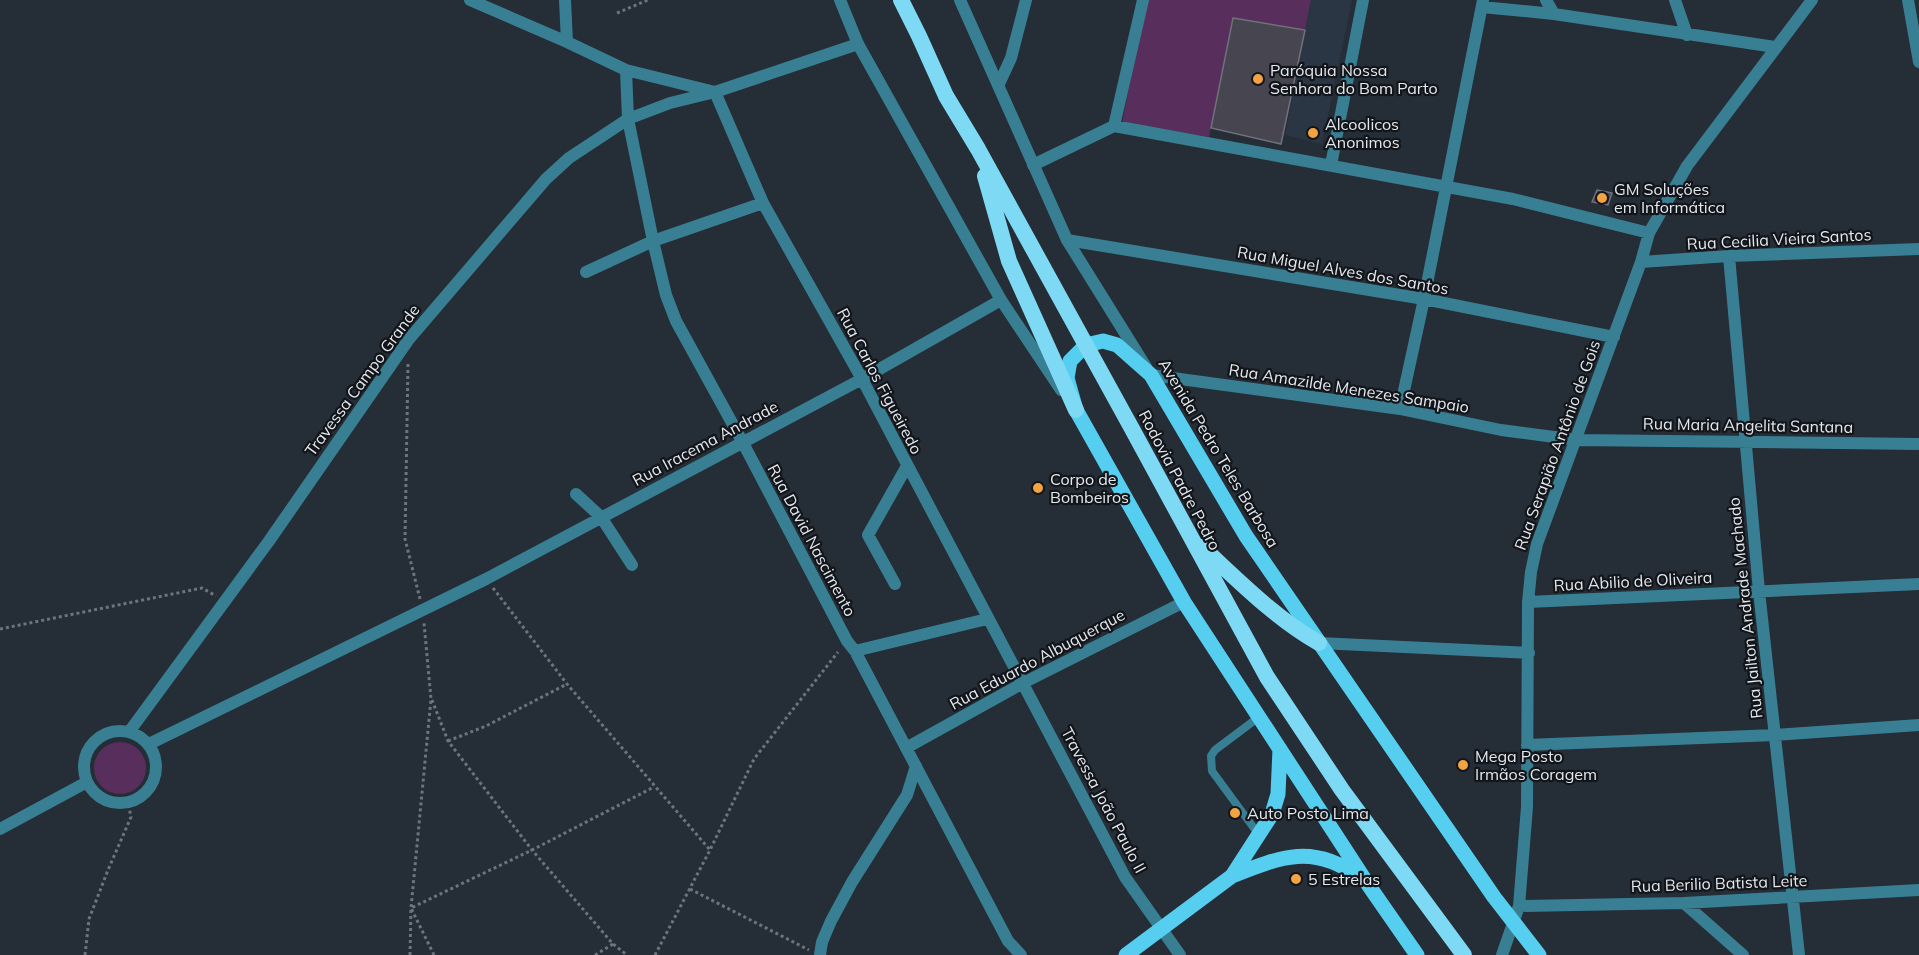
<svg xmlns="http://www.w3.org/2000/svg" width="1919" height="955" font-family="Mulish,sans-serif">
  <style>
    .built { fill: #2b3645 }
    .green { fill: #582e5c }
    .building { fill: #464550; stroke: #71707d; stroke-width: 1.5 }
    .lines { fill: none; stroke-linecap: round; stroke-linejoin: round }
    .path { stroke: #6d747b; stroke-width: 3; stroke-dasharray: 3 3; stroke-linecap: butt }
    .service { stroke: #387f93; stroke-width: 8 }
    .minor { stroke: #387f93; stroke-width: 12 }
    .tertiary { stroke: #387f93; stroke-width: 12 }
    .primary { stroke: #55cef0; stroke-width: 15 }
    .trunk { stroke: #7edaf4; stroke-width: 16 }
    .poi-dot { fill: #f3a442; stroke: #121519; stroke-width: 2 }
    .labels { text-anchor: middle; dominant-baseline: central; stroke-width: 4.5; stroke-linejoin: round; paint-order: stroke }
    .poi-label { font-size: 16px; fill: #e3e8ee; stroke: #121519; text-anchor: start }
    .street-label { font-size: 16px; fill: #e3e8ee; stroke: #121519 }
  </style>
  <rect width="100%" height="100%" fill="#252d36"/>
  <!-- built -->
  <path class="built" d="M1311,0h41l-30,144 -37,-9z"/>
  <!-- green -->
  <path class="green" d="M1146,0h165l-6,30 -72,-12 -24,119 -87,-14z
    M94 768a26 26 0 1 1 52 0a26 26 0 1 1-52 0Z"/>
  <!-- building -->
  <path class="building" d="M1233,18l72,12 -24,114 -70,-16z
    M1597,190l15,3 -4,12 -16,-3z"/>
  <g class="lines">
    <!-- path -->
    <path class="path" d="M617,13l31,-13
      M408,364l-3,175 15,60
      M493,588l74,96 143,166
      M0,629l202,-41 14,8
      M432,700l16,41 84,109 81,94 14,11
      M448,741l38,-15 81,-42
      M690,889l119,61
      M85,955l4,-36 19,-49 23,-53 -3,-15
      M410,955l1,-47 20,-209 -7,-76
      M434,955l-23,-47 121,-58 122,-63
      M595,955l18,-11
      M655,955l55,-105 44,-91 84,-107"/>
    <!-- service -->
    <path class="service" d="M1259,717l-44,33 -4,6 1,15 47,64"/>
    <!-- minor -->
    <path class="minor" d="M470,0l97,42 59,28 89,22 143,-48
      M565,0l2,42
      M1546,0l8,14 221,33
      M1675,0l12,35
      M1908,0l11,62
      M1482,7l72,7
      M999,84l12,-26 15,-58
      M1114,126l29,-126
      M1033,165l81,-39 399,73 136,34
      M1331,165l32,-165
      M1067,240l357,59 190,38
      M1729,256l30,335 40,364
      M1641,262l88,-6 190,-7
      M586,272l67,-31 110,-38
      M1151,375l249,34 101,21 76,10 342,4
      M1400,409l24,-110 59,-299
      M576,494l25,23 31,48
      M895,584l-27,-49 39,-69
      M1528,602l391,-18
      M1319,643l210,10
      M855,651l132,-32
      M84 767a36 36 0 1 1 72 0a36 36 0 1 1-72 0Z
      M129,732l140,-191 140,-202 137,-160 23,-21 59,-39 -2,-49
      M149,744l337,-165 376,-200 139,-79
      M1527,745l248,-10 144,-10
      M906,748l117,-65 161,-81
      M0,829l87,-47
      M1684,903l59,52
      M1519,906l165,-3 235,-13
      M820,955l2,-13 9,-21 21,-39 55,-87 9,-29
      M1021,955l-13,-14 -153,-290 -8,-10 -105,-200 -66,-120 -10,-26 -13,-54 -25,-122 42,-16 45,-11 48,111 99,176 263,498 55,78
      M1502,955l17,-49 8,-99 1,-205 3,-30 6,-28 104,-282 8,-29 38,-67 125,-166"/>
    <!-- tertiary -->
    <path class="tertiary" d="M840,0l18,44 143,256 60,90
      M960,0l107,240 79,127"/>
    <!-- primary -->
    <path class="primary" d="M1232,876c48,-19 81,-33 127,1
      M1126,955l106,-79 40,-62 6,-20 2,-45
      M1417,955l-50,-72 -183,-281 -108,-192 -9,-32 3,-17 16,-16 17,-4 14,4 34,30 95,161 248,361 45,58"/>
    <!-- trunk -->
    <path class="trunk" d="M901,0l18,36 27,60 32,53 153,278 136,250 75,113 122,165
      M985,176l24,85 67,149
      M1202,547c37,34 73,71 117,96"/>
  </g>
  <!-- markers -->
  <g class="poi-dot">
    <circle cx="1258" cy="79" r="6"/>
    <circle cx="1313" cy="133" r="6"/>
    <circle cx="1602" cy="198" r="6"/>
    <circle cx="1038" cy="488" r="6"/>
    <circle cx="1463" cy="765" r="6"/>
    <circle cx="1235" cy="813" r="6"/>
    <circle cx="1296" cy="879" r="6"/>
  </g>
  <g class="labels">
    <!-- poi labels -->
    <g class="poi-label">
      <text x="1270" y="70">Paróquia Nossa<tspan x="1270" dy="18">Senhora do Bom Parto</tspan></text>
      <text x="1325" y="124">Alcoolicos<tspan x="1325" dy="18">Anonimos</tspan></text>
      <text x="1614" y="189">GM Soluções<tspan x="1614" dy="18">em Informática</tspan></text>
      <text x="1050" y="479">Corpo de<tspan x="1050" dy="18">Bombeiros</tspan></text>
      <text x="1475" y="756">Mega Posto<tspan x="1475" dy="18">Irmãos Coragem</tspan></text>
      <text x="1247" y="813">Auto Posto Lima</text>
      <text x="1308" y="879">5 Estrelas</text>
    </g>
    <!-- street labels -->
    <g class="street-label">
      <text transform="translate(1779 239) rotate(-3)">Rua Cecilia Vieira Santos</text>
      <text transform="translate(1343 270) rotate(10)">Rua Miguel Alves dos Santos</text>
      <text transform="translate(362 380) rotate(-54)">Travessa Campo Grande</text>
      <text transform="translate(880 381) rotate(62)">Rua Carlos Figueiredo</text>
      <text transform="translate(1349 388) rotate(9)">Rua Amazilde Menezes Sampaio</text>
      <text transform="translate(1748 425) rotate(1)">Rua Maria Angelita Santana</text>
      <text transform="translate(705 443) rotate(-28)">Rua Iracema Andrade</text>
      <text transform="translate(1557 445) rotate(-70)">Rua Serapião Antônio de Gois</text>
      <text transform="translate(1219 453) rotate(59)">Avenida Pedro Teles Barbosa</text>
      <text transform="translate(1180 480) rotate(62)">Rodovia Padre Pedro</text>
      <text transform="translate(812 540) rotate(62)">Rua David Nascimento</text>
      <text transform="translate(1633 581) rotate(-3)">Rua Abilio de Oliveira</text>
      <text transform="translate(1745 608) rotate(-96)">Rua Jailton Andrade Machado</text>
      <text transform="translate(1037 659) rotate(-28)">Rua Eduardo Albuquerque</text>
      <text transform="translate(1104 800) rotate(62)">Travessa João Paulo II</text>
      <text transform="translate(1719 883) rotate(-2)">Rua Berilio Batista Leite</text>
    </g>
  </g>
</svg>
